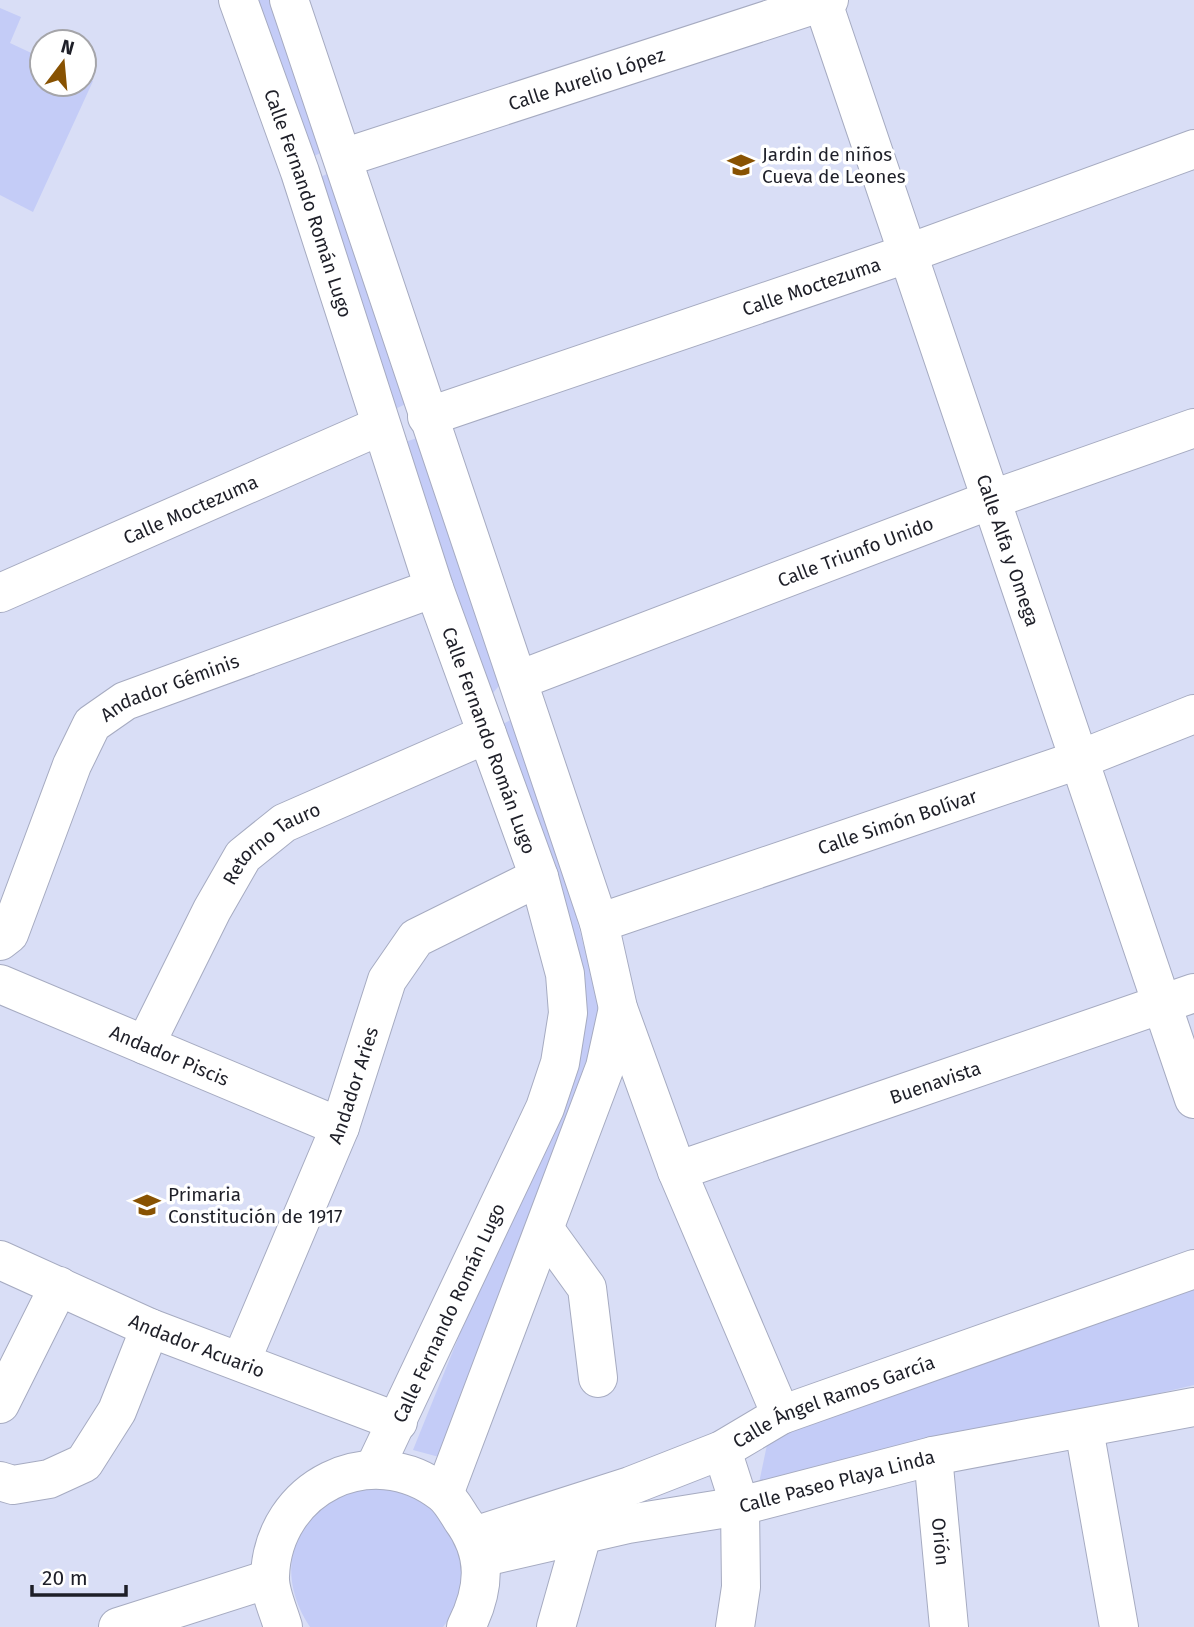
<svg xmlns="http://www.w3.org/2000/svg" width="1194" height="1627" font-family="'Fira Sans',sans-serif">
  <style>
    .green { fill: #c4ccf7 }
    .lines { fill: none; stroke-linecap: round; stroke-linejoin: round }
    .minor-casing { stroke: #a6abc1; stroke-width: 40 }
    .minor { stroke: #fff; stroke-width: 38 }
    .labels { text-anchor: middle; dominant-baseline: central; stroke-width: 7; stroke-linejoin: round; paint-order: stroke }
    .street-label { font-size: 19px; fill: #1e1f28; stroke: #fff }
    .poi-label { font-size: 19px; fill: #1e1f28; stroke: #fff; text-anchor: start }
  </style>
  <rect width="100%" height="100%" fill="#d9def6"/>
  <!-- green -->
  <path class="green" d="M257,0h23l49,149 -17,8z
    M0,8l21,9 -11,26 32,15v26h42v-7l9,4 -60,131 -33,-17z
    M329,173l79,230 -15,7 -79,-230z
    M420,437l88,238 -15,18 -97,-248z
    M524,713l78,304 -159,441 -30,-8 169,-419 -83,-305z
    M1194,1286v99l-436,103 11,-53z
    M384,1487c14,3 29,5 41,14 39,28 50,89 18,126h-133c-45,-68 -5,-136 74,-140z"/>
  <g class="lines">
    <!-- minor casing -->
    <g class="minor-casing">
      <g id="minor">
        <path id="s1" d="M238,0l62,172 134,416 105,289 26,97 3,39 -8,50 -15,45 -171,361"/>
        <path d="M289,0l310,923 19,85 59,163 104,244"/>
        <path id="s2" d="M822,0l372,1099"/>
        <path id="s3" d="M343,158l486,-158"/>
        <path id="s4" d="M427,417l482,-164 285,-104"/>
        <path id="s5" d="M0,593l380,-167"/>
        <path id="s6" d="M519,680l474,-181 201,-71"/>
        <path id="s7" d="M599,923l479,-163 116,-46"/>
        <path id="s8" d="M0,941l9,-7 63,-169 20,-41 33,-23 309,-113"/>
        <path id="s9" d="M0,984l340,143"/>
        <path id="s10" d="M145,1045l67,-135 31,-54 41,-33 203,-89"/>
        <path id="s11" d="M677,1171l517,-178"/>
        <path d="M545,1230l42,58 11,90"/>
        <path id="s12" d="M0,1260l150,68 248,94"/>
        <path id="s13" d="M241,1361l99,-234 47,-147 29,-42 123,-61"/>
        <path d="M0,1404l59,-118"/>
        <path d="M1084,1429l35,198"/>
        <path d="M722,1450l18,56 1,81 -6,40"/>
        <path id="s14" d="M933,1456l16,171"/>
        <path d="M0,1481l13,4 36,-6 35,-16 33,-52 33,-83"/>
        <path d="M444,1494l161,-427 13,-59"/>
        <path id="s15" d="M474,1536l156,-50 92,-36 59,-35 413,-146"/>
        <path id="s16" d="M493,1555l135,-31 112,-18 193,-50 261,-49"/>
        <path d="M118,1627l151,-48"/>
        <path d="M283,1627c-4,-15 -14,-35 -13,-51 3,-89 101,-138 172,-83 8,6 14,17 19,25 27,36 24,71 5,109"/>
        <path d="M556,1627l26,-92 2,-23"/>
      </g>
    </g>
    <!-- minor -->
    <use href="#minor" class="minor"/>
  </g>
  <!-- icons -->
  <defs>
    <g id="school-bare" transform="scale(2.1)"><path d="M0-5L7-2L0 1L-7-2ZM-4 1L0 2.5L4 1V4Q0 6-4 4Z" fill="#885202" stroke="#fff" stroke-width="2.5" paint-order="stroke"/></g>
  </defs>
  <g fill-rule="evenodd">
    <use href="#school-bare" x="741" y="165"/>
    <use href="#school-bare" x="147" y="1205"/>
  </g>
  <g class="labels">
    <!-- street labels -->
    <g class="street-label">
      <text stroke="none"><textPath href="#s3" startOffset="256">Calle Aurelio López</textPath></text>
      <text stroke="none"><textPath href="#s1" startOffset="215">Calle Fernando Román Lugo</textPath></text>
      <text stroke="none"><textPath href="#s4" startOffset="406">Calle Moctezuma</textPath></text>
      <text stroke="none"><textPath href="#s5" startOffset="208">Calle Moctezuma</textPath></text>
      <text stroke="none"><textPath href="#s2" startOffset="581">Calle Alfa y Omega</textPath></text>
      <text stroke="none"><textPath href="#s6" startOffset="360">Calle Triunfo Unido</textPath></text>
      <text stroke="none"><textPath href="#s8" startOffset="324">Andador Géminis</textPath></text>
      <text stroke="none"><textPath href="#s1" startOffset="782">Calle Fernando Román Lugo</textPath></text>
      <text stroke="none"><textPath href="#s7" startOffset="315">Calle Simón Bolívar</textPath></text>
      <text stroke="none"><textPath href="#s10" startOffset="243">Retorno Tauro</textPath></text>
      <text stroke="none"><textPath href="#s9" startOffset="184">Andador Piscis</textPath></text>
      <text stroke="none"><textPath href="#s11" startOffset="273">Buenavista</textPath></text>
      <text stroke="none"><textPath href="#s13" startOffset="298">Andador Aries</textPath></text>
      <text transform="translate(449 1313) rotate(-65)">Calle Fernando Román Lugo</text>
      <text stroke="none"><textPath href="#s12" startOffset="215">Andador Acuario</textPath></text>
      <text stroke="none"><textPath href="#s15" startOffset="385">Calle Ángel Ramos García</textPath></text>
      <text stroke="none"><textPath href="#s16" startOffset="352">Calle Paseo Playa Linda</textPath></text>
      <text stroke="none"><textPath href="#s14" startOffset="86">Orión</textPath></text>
    </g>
    <!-- poi labels -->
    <g class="poi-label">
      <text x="762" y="154">Jardin de niños<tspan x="762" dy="22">Cueva de Leones</tspan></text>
      <text x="168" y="1194">Primaria<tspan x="168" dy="22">Constitución de 1917</tspan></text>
    </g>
  </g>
  <!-- north arrow -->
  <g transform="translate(63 63) rotate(16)"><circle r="33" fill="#ffffff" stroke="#a5a5a9" stroke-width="2"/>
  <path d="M0-5L12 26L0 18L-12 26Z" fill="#885202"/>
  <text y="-10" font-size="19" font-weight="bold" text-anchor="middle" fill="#1e1f28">N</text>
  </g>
  <!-- scale -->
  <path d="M32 1585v10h94v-10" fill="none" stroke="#1e1f28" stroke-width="3.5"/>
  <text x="42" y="1585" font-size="21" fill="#1e1f28" stroke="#ffffff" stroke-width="5" paint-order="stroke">20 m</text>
</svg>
